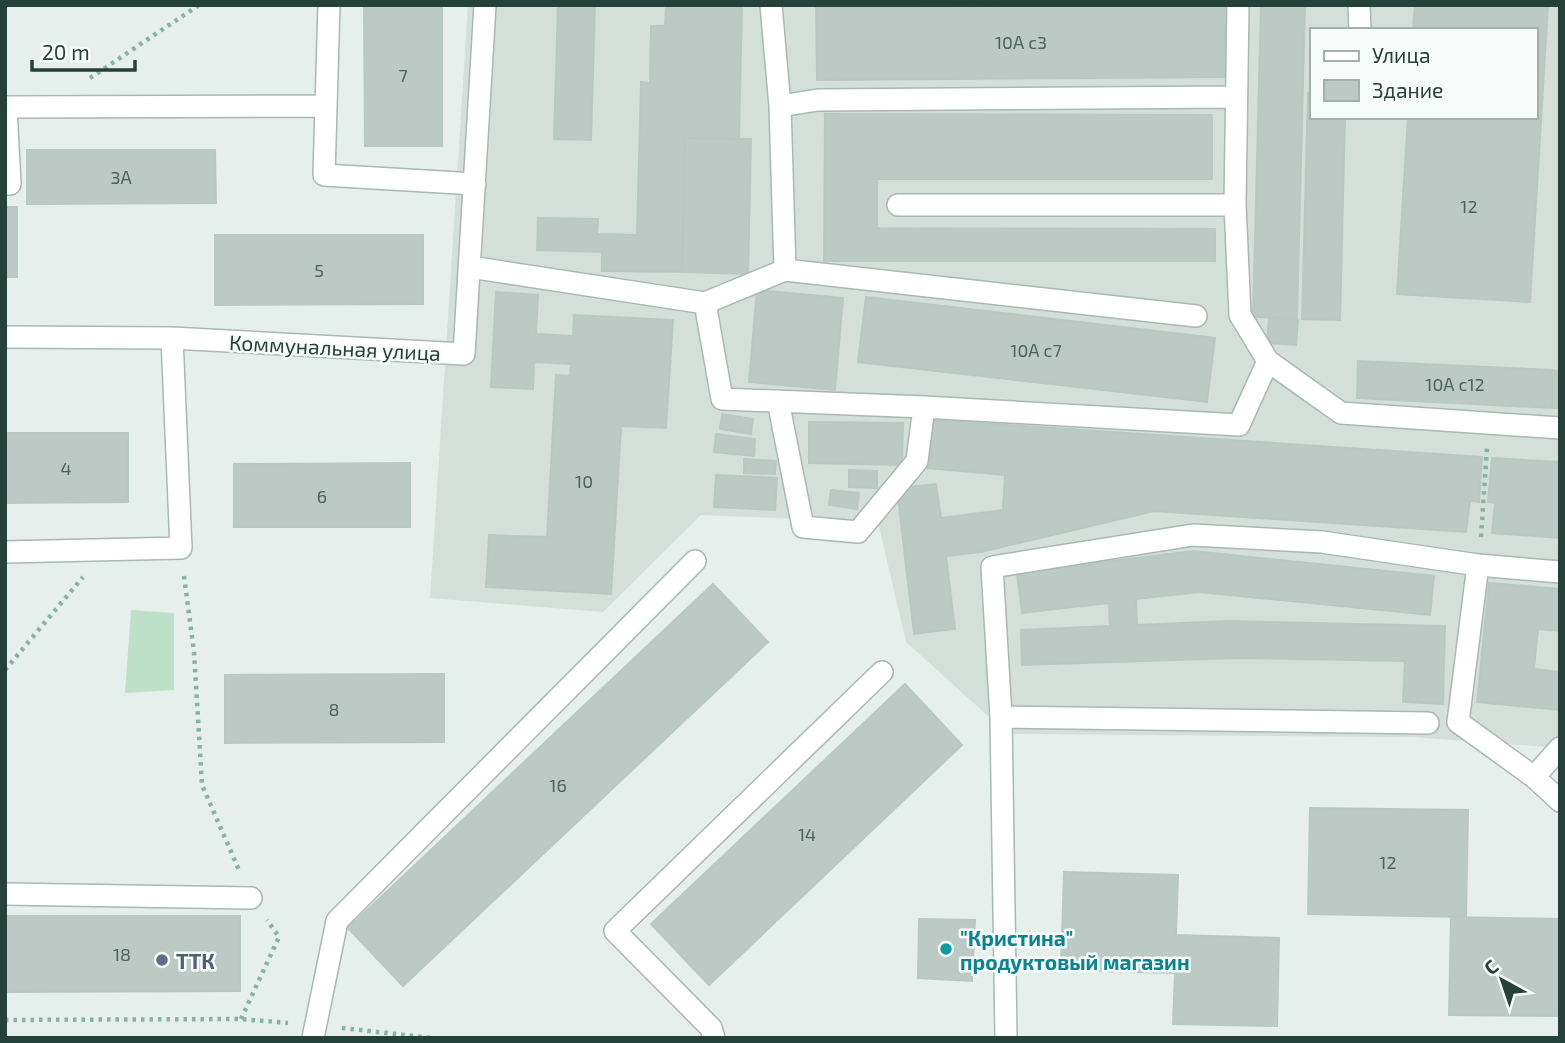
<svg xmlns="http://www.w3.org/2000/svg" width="1565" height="1043" font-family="'Exo 2',sans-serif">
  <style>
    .built { fill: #d4dfda; fill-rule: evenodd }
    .green { fill: #bfe0c8 }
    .building { fill: #bbcac4; stroke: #b8c9c2; stroke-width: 2 }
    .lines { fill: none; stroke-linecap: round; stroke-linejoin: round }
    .minor-casing { stroke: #a8b8b2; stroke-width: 24 }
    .path { stroke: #86b3a5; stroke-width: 4.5; stroke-dasharray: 3.5 5; stroke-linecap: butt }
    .minor { stroke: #fff; stroke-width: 21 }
    .culture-dot { fill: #0f9aa8; stroke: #f7fbf9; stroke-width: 2.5 }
    .service-dot { fill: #5c6f8a; stroke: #f7fbf9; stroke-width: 2.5 }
    .labels { text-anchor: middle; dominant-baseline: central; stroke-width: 5; stroke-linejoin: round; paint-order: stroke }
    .number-label { font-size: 18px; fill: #4a645c }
    .street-label { font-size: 21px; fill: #24423a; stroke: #f7fbf9 }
    .culture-label { font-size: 21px; font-weight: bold; fill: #0d838f; stroke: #f7fbf9; text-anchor: start }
    .service-label { font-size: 21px; font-weight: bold; fill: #4e5e75; stroke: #f7fbf9; text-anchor: start }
  </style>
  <rect width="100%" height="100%" fill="#e6efeb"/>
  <!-- built -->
  <path class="built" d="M468,5h1092v743l-149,-11 -403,-3 -102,-92 -28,-120 -177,-7 -98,97 -173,-14zM1311,30h224v87h-224z"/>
  <!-- green -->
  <path class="green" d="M131,610l43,3v77l-49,3z"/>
  <!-- building -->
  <path class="building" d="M364,5h78v141h-77z
    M558,5h37l-4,135 -37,-1z
    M666,5h76l-3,134 -54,-1 -3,134 -80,-1v-19l-65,-2 1,-32 60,1 -1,15 40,1 4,-153 9,1 1,-57h14z
    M1225,5v72l-408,3 -1,-73z
    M1261,5h44l-8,313 -44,-1z
    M1415,5h133l-18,297 -133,-8 11,-177h127v-87h-122z
    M1308,93h3v24h34l-5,203 -38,-1z
    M825,114l387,1v64h-335v49l338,1v32h-391z
    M685,138l66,1 -3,135 -66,-2z
    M27,150h188l1,53 -189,1z
    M5,207h12v70h-12z
    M215,235h208v69l-208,1z
    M757,290l86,8 -8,92 -86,-8z
    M496,292l42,3 -2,39 37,2 1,-21 99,5 -7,108 -45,-2 -10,168 -125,-7 3,-52 58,2 9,-162 14,1 1,-12 -37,-2 -1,27 -42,-2z
    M866,297l349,41 -8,64 -349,-40z
    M1269,317l29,3 -2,25 -29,-2z
    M1358,361l195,9 -1,38 -195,-10z
    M1554,371h6v37h-8z
    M722,414l31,5 -2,15 -31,-5z
    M933,420l549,37 -3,45 -9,-1 -4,31 -312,-21 -173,41 -35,4 9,73 -41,5 -17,-146 39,-4 5,34 62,-8 2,-35 -77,-7z
    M809,422l94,1 -1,42 -93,-2z
    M5,433h123v69l-123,1z
    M716,434l39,5 -1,17 -40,-4z
    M1492,458l68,4v76l-68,-5 3,-30 -7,-1z
    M744,459l32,2 -1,13 -31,-1z
    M410,463v64h-176v-63z
    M849,470l28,1v17l-28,-1z
    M716,475l61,3 -2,32 -61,-3z
    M831,490l28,3 -2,16 -28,-4z
    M1193,551l241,25 -4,39 -231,-23 -63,7 1,26 92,-4 216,5 -2,78 -40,-2 2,-41 -167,-3 -216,7 -1,-35 89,-4 -1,-23 -87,10 -5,-40z
    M1489,583l71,6v42l-22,-2 -4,40 26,3v38l-83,-8z
    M713,584l55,58 -365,344 -55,-58z
    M444,674v68l-219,1v-68z
    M905,684l57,61 -253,240 -58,-61z
    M1310,808l158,2 -2,107 -158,-3z
    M1064,872l114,3 -2,60 103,3 -2,88 -104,-2 2,-51 -114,-3z
    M5,916h235v75l-235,1z
    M1451,917l109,2v97l-111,-1z
    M919,919l56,1 -3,61 -54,-3z"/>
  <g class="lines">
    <!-- minor casing -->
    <g class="minor-casing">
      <path id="minor" d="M329,5l-5,170 151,9
        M771,5l9,101 5,164 411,46
        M1238,5l-3,200 5,110 28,46 73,52 219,15
        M1359,5l1,25
        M780,106l38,-6 418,-3
        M5,184h5l-4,-77 319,-1
        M898,205h337
        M470,267l235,36 80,-33
        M705,303l17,96 202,8 315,18 29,-64
        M5,337l167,1 292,16 21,-349
        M778,401l25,126 55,5 59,-71 7,-54
        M5,552l176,-4 -9,-210
        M1560,572l-82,-7 -20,157 76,55 26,24
        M1001,717l427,6
        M1534,777l26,-29
        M5,894l246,4
        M313,1038l24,-117 358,-360
        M714,1038l-3,-10 -96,-97 267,-259
        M1006,1038l-5,-321 -9,-150 201,-32 129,7 156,23"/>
    </g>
    <!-- path -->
    <path class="path" d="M90,78l109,-73
      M1481,537l6,-89
      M184,576l10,76 8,133 37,85
      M5,670l78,-93
      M241,1019l38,-82 -12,-17
      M5,1020l236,-1 47,4
      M342,1028l90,10"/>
    <!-- minor -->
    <use href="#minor" class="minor"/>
  </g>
  <!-- markers -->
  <circle class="culture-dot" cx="946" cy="949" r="7"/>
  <circle class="service-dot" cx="162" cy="960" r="7"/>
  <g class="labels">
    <!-- number labels -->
    <g class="number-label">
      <text x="1021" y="42">10А с3</text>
      <text x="403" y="75">7</text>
      <text x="121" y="177">3А</text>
      <text x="1469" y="206">12</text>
      <text x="319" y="270">5</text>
      <text x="1036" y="350">10А с7</text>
      <text x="1455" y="384">10А с12</text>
      <text x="66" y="468">4</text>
      <text x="584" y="481">10</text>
      <text x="322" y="496">6</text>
      <text x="334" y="709">8</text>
      <text x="558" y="785">16</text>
      <text x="807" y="834">14</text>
      <text x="1388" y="862">12</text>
      <text x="122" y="954">18</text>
    </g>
    <!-- street labels -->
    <g class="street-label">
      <text transform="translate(335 347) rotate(3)">Коммунальная улица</text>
    </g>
    <!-- culture labels -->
    <g class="culture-label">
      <text x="960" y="937">"Кристина"<tspan x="960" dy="24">продуктовый магазин</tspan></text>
    </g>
    <!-- service labels -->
    <g class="service-label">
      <text x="176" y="960">ТТК</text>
    </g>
  </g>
  <!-- border -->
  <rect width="1565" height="1043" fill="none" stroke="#24423a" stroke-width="14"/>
  <!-- legend -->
  <rect x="1310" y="28" width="228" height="91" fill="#f7fbf9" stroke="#a3b1ad" stroke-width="2"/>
  <rect x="1324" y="51" width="35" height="10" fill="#ffffff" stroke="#a3b1ad" stroke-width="2"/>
  <text x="1372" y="63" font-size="21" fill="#24423a">Улица</text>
  <rect x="1324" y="80" width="35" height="21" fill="#bbcac4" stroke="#a3b1ad" stroke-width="2"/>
  <text x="1372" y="98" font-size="21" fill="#24423a">Здание</text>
  <!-- north arrow -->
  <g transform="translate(1502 980) rotate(320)" stroke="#f7fbf9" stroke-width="5" paint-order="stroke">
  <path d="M0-5L12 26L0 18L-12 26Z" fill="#24423a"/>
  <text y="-10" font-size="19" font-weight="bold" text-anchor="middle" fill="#24423a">С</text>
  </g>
  <!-- scale -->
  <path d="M32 60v10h103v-10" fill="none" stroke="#24423a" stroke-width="3.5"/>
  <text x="42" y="60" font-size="21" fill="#24423a" stroke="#f7fbf9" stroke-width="5" paint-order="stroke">20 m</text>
</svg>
